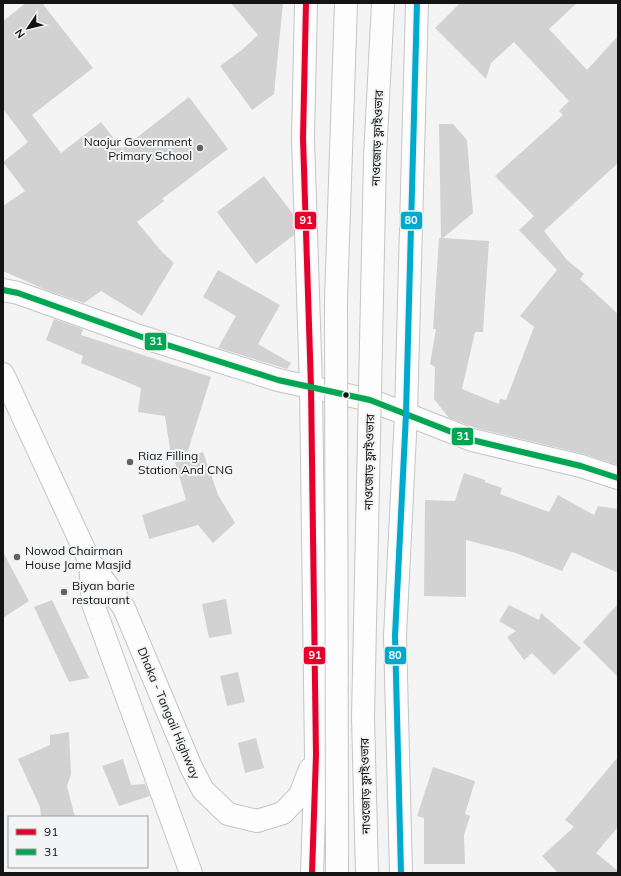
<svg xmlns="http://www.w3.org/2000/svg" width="621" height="876" font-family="Mulish,'Noto Sans Bengali',sans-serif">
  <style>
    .building { fill: #d2d2d2 }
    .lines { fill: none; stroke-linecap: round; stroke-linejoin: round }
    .street-casing { stroke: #c5c5c5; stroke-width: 24 }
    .highway-casing { stroke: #c5c5c5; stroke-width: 24 }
    .street { stroke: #fdfdfd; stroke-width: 22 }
    .highway { stroke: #fdfdfd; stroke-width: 22 }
    .highway-bridge-casing { stroke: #c5c5c5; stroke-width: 24; stroke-linecap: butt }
    .highway-bridge { stroke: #fdfdfd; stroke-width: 22 }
    .bus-1-casing { stroke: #f3f4f5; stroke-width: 9 }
    .bus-2-casing { stroke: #f3f4f5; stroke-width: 9 }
    .bus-3-casing { stroke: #f3f4f5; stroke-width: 9 }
    .bus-1 { stroke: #e4002b; stroke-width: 6 }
    .bus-2 { stroke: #00a651; stroke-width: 6 }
    .bus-3 { stroke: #00a9ce; stroke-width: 6 }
    .poi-dot { fill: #626263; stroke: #f3f4f5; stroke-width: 1.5 }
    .bus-dot { fill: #141415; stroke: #f3f4f5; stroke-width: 1.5 }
    .labels { text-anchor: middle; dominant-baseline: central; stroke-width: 4; stroke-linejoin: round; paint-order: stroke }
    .street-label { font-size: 12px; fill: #141415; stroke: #f3f4f5 }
    .poi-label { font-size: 12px; fill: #141415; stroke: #f3f4f5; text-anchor: start }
    .line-badge { stroke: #f3f4f5; stroke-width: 1.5 }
    .badge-label { font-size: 11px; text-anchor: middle; font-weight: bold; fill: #fff }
  </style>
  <rect width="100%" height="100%" fill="#f4f4f4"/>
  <!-- building -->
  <path class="building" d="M26,3h16l51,65 -61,47 29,38 40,-31 21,27 67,-52 39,52 -66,50 2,2 -27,21 25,30 12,11 -32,53 -41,-25 -17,12 -38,-13 -43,-19v-65l22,-15 -22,-29 25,-20 -25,-33v-88z
    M231,3h52l-9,91 -22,16 -32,-44 23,-17 15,-14z
    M460,3h117l-28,26 38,41 31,-34v127l-74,68 23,29 17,14 -4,5 38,35v151l-34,-11 -108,-26 -27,-10 -15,-19 1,-32 -5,-3 6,-35h-3l6,-91h2l-2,-114h14l14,16 6,73 -30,25 46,3 -6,91h-8l-13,57 37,15 1,-5 6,1 28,-73 -14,-11 37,-46 -38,-40 15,-14 -39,-40 68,-61 -4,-4 10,-10 -55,-59 -23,21 -5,16 -51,-51z
    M264,176l29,38 1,21 -38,29 -39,-52z
    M218,270l62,35 -22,39 33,19 -4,6 -69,-21 18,-32 -33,-19z
    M54,319l29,10 -2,6 130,42 -25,80 17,-5 15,43 17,28 -22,20 -15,-18 -49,14 -7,-24 44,-15 -13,-45 -2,1 -6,-40 -27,-4 3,-24 -60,-25 2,-7 -37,-16z
    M464,473l21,7v2l17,6 -2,6 49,18 9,-17 36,20 4,-9 20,3v64l-46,-21 -10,19 -46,-18 -50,-13v57l-42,-1 1,-96 30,1z
    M3,552l26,49 -26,17z
    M226,599l6,35 -23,4 -7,-34z
    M52,600l37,78 -20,4 -35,-75z
    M618,604v73l-35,-35z
    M509,605l30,15 2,-7 40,35 -27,27 -22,-22 -8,7 -17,-23 9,-6 -17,-10z
    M238,672l7,30 -18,4 -7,-30z
    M69,732l2,42 -4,12 8,31h-34l-1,-10 -22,-48 32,-14v-10z
    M256,738l8,30 -19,5 -7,-30z
    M618,757v70l-22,26 22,18v2h-60l-16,-17 32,-29 -9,-7z
    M123,759l8,26 14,-1 5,12 -31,10 -17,-40z
    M433,767l42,14 -10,33 5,2 -6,19 1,29h-41v-46l-7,-2z"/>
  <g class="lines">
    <!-- street casing -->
    <g class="street-casing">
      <path id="street" d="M3,290l15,3 121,43 139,44 92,20 102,40 109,26 37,12"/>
    </g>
    <!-- highway casing -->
    <g class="highway-casing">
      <path id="highway" d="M306,3l-3,135 8,249 5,368 -4,118
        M3,374l87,188 34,46 67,159 12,23 25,24 29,7 26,-8 17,-18 10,-26
        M90,562l3,42 98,269
        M401,873l-6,-237 11,-222 11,-411"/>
    </g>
    <!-- street -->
    <use href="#street" class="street"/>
    <!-- highway -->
    <use href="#highway" class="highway"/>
    <!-- highway-bridge casing -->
    <g class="highway-bridge-casing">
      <path id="highway-bridge" d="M337,873l-1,-573 10,-297
        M367,873l-4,-156 12,-560 8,-154"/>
    </g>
    <!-- highway-bridge -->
    <use href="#highway-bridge" class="highway-bridge"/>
    <!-- bus-1 casing -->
    <g class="bus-1-casing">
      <path id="bus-1" d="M306,3l-3,135 8,249 5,368 -4,118"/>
    </g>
    <!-- bus-2 casing -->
    <g class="bus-2-casing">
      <path id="bus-2" d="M3,290l15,3 121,43 139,44 92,20 102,40 109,26 37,12"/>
    </g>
    <!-- bus-3 casing -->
    <g class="bus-3-casing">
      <path id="bus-3" d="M401,873l-6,-237 11,-222 11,-411"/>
    </g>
    <!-- bus-1 -->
    <use href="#bus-1" class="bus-1"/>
    <!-- bus-2 -->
    <use href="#bus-2" class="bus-2"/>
    <!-- bus-3 -->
    <use href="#bus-3" class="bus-3"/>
  </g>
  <!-- markers -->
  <g class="poi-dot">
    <circle cx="200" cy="148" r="4"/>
    <circle cx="130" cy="462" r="4"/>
    <circle cx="17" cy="557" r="4"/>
    <circle cx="64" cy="592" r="4"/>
  </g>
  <circle class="bus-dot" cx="346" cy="395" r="3.5"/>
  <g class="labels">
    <!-- street labels -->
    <g class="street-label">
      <text transform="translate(377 138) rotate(-88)">নাওজোড় ফ্লাইওভার</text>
      <text transform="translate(369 462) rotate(-89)">নাওজোড় ফ্লাইওভার</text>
      <text transform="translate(169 713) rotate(67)">Dhaka - Tangail Highway</text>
      <text transform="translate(365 786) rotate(-91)">নাওজোড় ফ্লাইওভার</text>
    </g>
    <!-- poi labels -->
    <g class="poi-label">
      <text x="192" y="141" text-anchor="end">Naojur Government<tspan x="192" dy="14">Primary School</tspan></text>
      <text x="138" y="455">Riaz Filling<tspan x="138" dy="14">Station And CNG</tspan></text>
      <text x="25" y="550">Nowod Chairman<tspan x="25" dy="14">House Jame Masjid</tspan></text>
      <text x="72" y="585">Biyan barie<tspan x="72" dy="14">restaurant</tspan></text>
    </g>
  </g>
  <g class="line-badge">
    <rect x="294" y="211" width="23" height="19" rx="4" fill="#e4002b"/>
    <rect x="400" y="211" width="23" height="19" rx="4" fill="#00a9ce"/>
    <rect x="144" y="332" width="23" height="19" rx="4" fill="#00a651"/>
    <rect x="451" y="427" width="23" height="19" rx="4" fill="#00a651"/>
    <rect x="384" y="646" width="23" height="19" rx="4" fill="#00a9ce"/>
    <rect x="303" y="646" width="23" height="19" rx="4" fill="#e4002b"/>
  </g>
  <g class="badge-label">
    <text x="306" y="224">91</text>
    <text x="411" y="224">80</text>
    <text x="156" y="345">31</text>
    <text x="463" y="440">31</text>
    <text x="395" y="659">80</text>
    <text x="315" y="659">91</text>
  </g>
  <!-- border -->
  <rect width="621" height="876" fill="none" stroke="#141415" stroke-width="8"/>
  <!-- legend -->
  <rect x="8" y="816" width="140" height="52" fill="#f3f4f5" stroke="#9a9a9b"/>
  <rect x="16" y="829" width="20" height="6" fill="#e4002b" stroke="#9a9a9b"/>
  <text x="44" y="836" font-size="12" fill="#141415">91</text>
  <rect x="16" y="849" width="20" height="6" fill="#00a651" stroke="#9a9a9b"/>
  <text x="44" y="856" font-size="12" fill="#141415">31</text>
  <!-- north arrow -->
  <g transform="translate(28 28) rotate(235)" stroke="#f3f4f5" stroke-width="3" paint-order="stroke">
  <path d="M0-3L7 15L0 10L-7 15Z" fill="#141415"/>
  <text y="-6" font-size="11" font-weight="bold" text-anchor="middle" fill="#141415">N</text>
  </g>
</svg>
